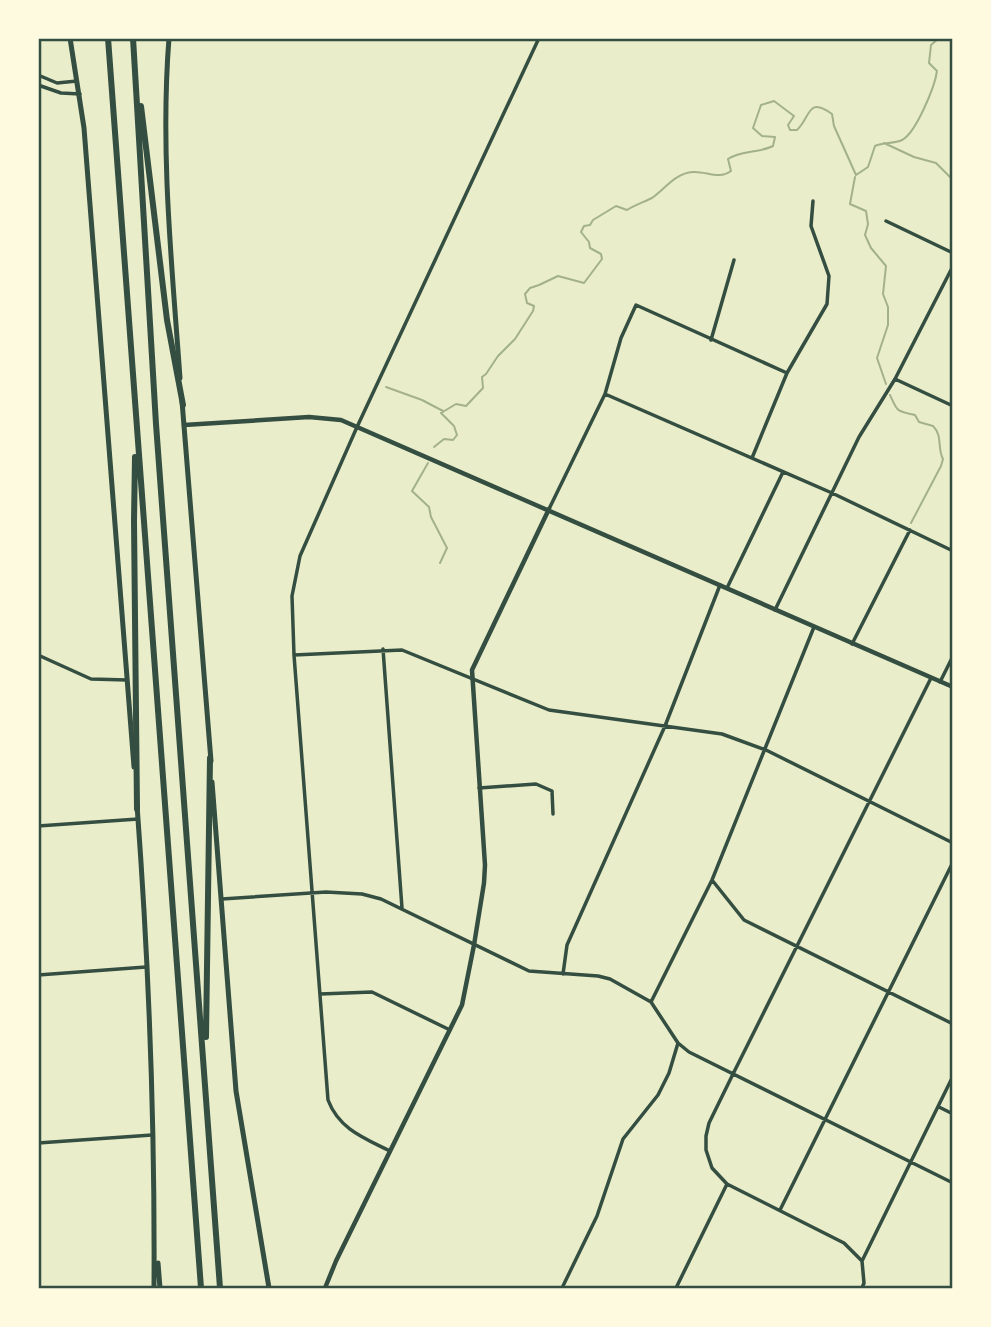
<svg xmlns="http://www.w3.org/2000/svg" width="991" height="1327" font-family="'Nunito Sans',sans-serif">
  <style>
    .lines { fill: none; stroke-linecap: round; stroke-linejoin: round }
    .stream { stroke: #a3b18a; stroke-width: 2 }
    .minor { stroke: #344e41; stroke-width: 3.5 }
    .tertiary { stroke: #344e41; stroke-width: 4.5 }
    .secondary { stroke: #344e41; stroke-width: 5 }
    .motorway { stroke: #344e41; stroke-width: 6 }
    .neatline { fill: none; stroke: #344e41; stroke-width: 2.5 }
  </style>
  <rect width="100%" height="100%" fill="#e9edc9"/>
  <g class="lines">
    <!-- stream -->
    <path class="stream" d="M884,143l30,14 22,6 17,17
      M855,177l-5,27 16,7 2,13 -3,11 6,13 15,18 -3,28 5,13v18l-11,33 9,26
      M386,387l36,13 21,11
      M890,395c8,18 7,16 25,20l4,7 14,4c10,10 4,22 10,33l-2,7 -30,57
      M434,447l10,-8 9,1 4,-5 -3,-9 -13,-13 15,-9 10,2 17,-18 -1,-11 4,-3 12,-18 17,-17 18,-28 1,-5 -7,-3 -2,-9 5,-6 9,-3 19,-9 26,7 18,-24 -1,-5 -11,-6 -1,-6 -8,-10 3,-6 6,-1 3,-5 23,-14 11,4c8,-5 17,-8 25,-12 13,-9 23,-25 41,-26 13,-1 26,8 38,-1l-3,-12c12,-9 32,-6 45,-13l2,-9 -13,-1 -9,-8 8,-23 13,-4 20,15 -6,9 2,5h7c14,-13 10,-34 35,-16l2,12 22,49 12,-8 7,-21c9,-4 19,-2 27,-6 14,-7 33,-54 35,-69l-8,-8 2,-18 8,-7
      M428,463l-16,28 17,16 2,10 16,31 -7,15"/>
    <!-- minor -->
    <path class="minor" d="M38,75l19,8 20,-2
      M38,85l23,8 19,1
      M886,221l67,32
      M711,340l23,-80
      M895,379l58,27
      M605,394l227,99 121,58
      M752,458l35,-85 40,-69 2,-28 -18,-50 2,-25
      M549,509l56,-115 16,-56 15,-33 151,68
      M727,588l56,-116
      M775,610l84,-173 36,-58 58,-113
      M852,644l58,-114
      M383,649l19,259
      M38,655l53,24 36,1
      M294,655l108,-5 147,60 173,24 44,16 187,93
      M940,682l13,-26
      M479,788l57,-4 16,7 1,23
      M38,826l100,-7
      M712,880l32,40 209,104
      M222,899l104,-7 36,2 19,5 148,72 69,5 12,3 41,23 27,41 11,9 264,131
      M563,974l4,-29 98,-219 55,-141
      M38,975l108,-8
      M320,994l52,-2 78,38
      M651,1002l61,-122 102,-253
      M939,1107l14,7
      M38,1143l114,-8
      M390,1151c-26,-13 -51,-22 -62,-51l-34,-445 -2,-59 8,-40 57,-129 182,-389
      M780,1210l173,-348
      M862,1261l-18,-18 -117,-59 -15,-16 -6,-18v-14l3,-13 24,-49 198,-396
      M562,1288l35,-72 26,-77 35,-44 11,-22 9,-30
      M676,1288l51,-104
      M862,1288l2,-5 -2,-22 91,-185"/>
    <!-- tertiary -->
    <path class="tertiary" d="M184,425l125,-8 32,3 612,267
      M325,1288l11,-27 126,-256 12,-60 10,-62 1,-18 -13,-195 77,-161"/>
    <!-- secondary -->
    <path class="secondary" d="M70,38l14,90 50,639
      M169,38c-9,114 3,227 11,340
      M182,401l29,360
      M212,782l24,309 33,197
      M137,805c12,161 18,322 17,483
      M158,1263l2,25"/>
    <!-- motorway -->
    <path class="motorway" d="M108,38l93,1250
      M133,38l23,386 64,864
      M141,106l26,214 16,85
      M135,457l-1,64 3,288
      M206,1037l4,-279"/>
  </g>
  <!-- border -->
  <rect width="991" height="1327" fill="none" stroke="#fefae0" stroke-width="80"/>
  <rect x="40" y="40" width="911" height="1247" class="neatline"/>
</svg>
